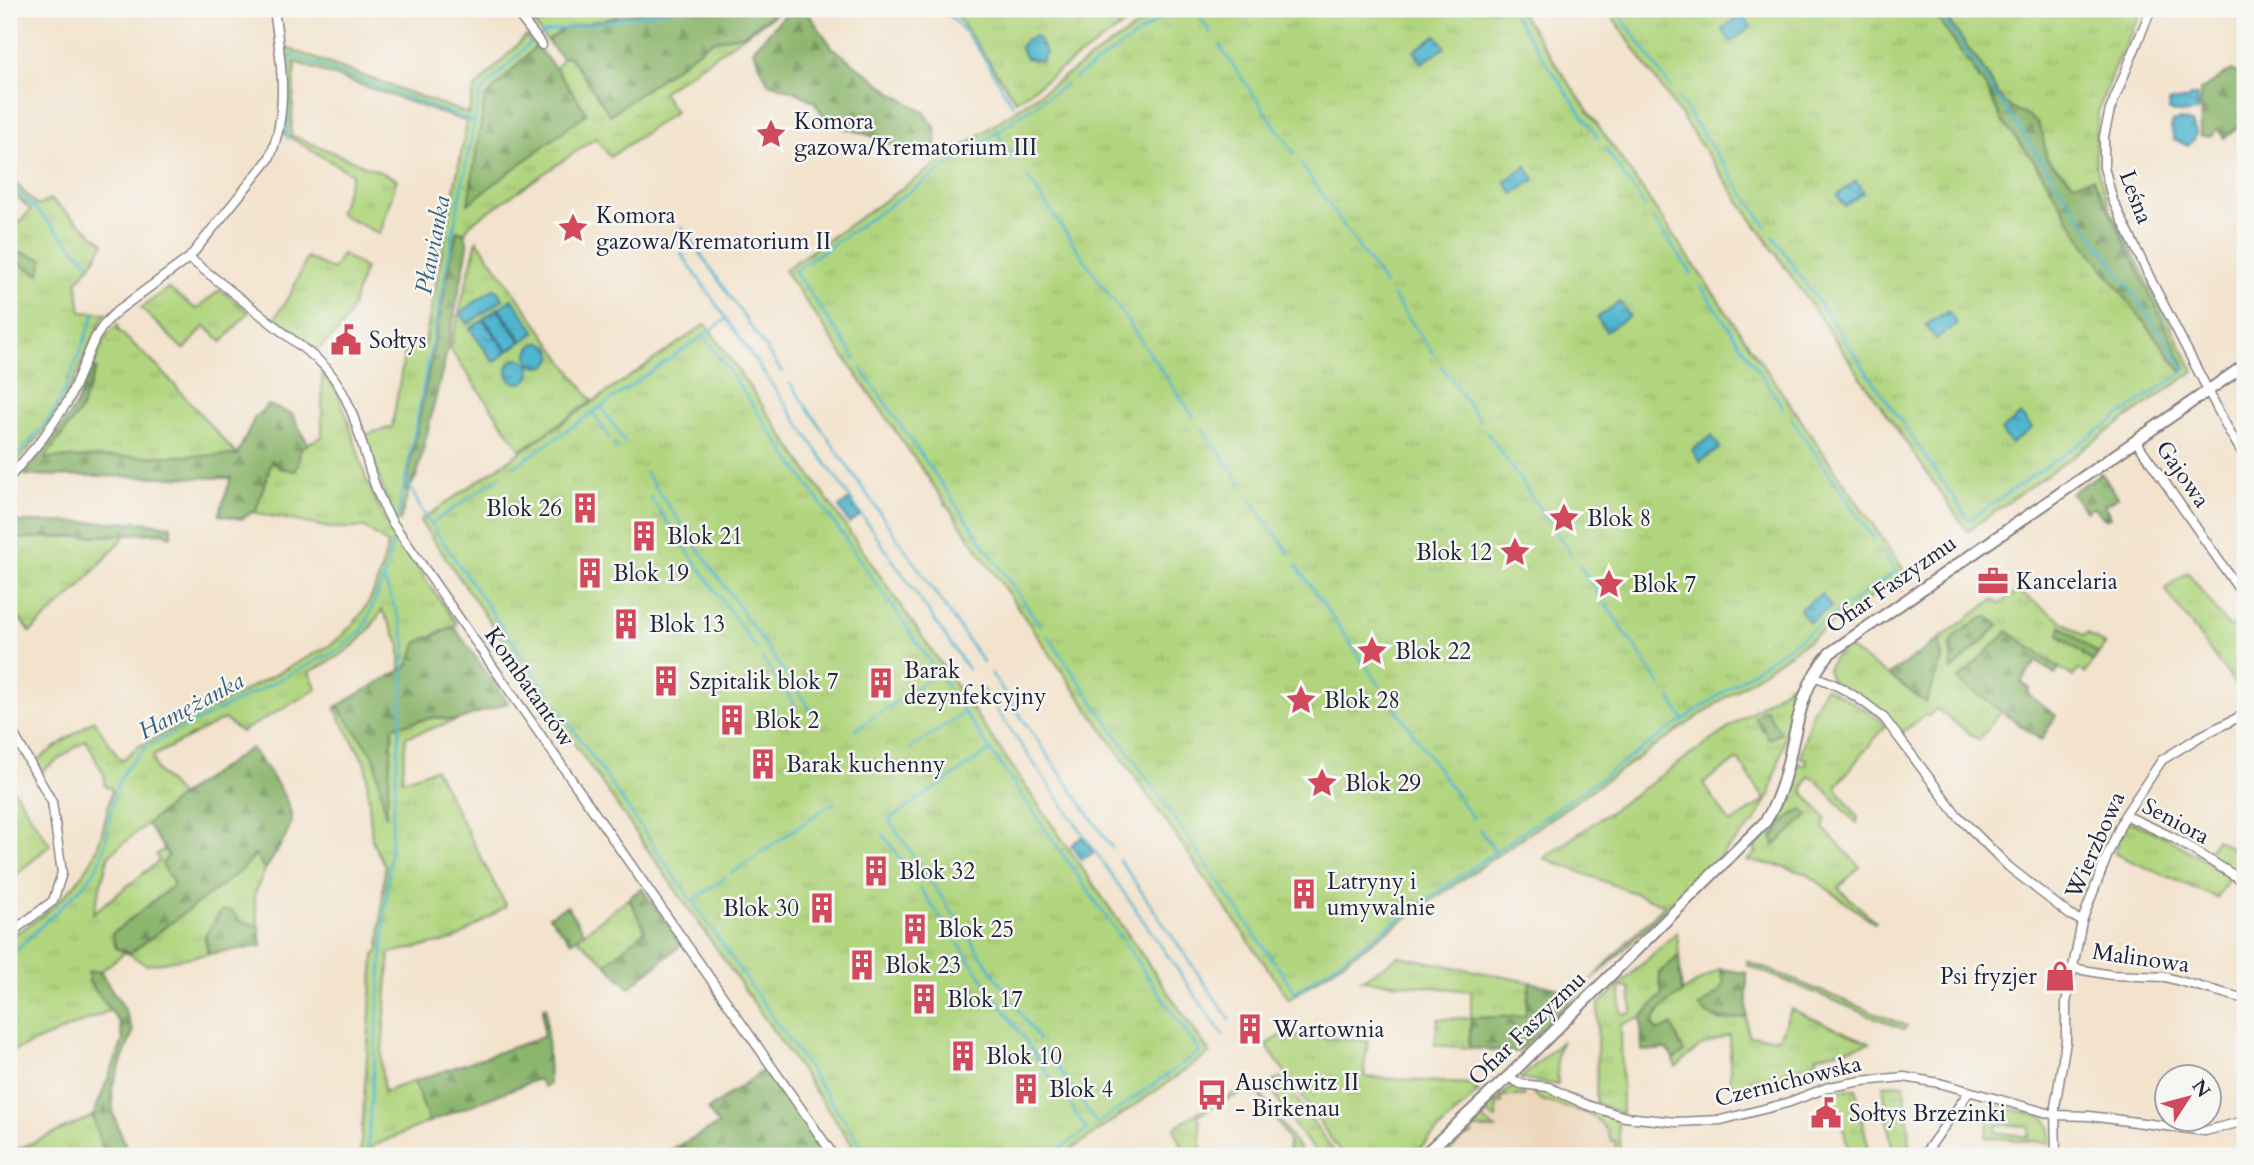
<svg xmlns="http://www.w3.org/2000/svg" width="2254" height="1165" font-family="Cardo,serif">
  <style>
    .built { fill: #edd7bb }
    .grass { fill: url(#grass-tufts); stroke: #6a7c5c; stroke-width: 2; fill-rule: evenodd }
    .forest { fill: url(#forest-firs); stroke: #576c54; stroke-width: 2 }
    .water { fill: url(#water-ripples); stroke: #396c85; stroke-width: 2 }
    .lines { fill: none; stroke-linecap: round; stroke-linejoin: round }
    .stream { stroke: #50b6cf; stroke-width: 2.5 }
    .street-casing { stroke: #8a8284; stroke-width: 11 }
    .secondary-casing { stroke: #8a8284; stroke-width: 14 }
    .street { stroke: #fff; stroke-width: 8 }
    .secondary { stroke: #fff; stroke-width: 10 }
    .labels { text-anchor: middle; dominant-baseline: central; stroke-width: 5; stroke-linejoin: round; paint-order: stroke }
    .poi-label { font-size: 23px; fill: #22223b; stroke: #f6f6f2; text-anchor: start }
    .street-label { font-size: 23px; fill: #22223b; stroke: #f6f6f2 }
    .water-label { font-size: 24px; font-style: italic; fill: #345d76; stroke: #f6f6f2 }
  </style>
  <defs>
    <pattern id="grass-tufts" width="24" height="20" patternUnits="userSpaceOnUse" patternTransform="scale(1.75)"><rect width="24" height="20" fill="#b1d57e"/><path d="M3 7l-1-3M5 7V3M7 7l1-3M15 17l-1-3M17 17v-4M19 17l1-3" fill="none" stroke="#98b76e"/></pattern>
    <pattern id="forest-firs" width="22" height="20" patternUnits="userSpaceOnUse" patternTransform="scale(1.75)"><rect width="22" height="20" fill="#8cb66d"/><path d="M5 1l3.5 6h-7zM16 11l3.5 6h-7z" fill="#72945b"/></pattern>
    <pattern id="water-ripples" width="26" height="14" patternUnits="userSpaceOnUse" patternTransform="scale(1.75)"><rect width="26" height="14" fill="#50b6cf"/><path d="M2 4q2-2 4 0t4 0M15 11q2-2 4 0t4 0" fill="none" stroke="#4294a9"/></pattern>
  </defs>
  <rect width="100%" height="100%" fill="#f6f6f2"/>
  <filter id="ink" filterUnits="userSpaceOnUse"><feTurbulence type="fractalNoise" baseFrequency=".0143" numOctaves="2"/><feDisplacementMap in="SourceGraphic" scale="14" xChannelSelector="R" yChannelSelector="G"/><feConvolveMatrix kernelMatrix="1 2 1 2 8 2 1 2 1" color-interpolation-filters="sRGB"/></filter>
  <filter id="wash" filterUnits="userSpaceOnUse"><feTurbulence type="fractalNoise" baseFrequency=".00686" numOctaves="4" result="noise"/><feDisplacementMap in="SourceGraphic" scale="28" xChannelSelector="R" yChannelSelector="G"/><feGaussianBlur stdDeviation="1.57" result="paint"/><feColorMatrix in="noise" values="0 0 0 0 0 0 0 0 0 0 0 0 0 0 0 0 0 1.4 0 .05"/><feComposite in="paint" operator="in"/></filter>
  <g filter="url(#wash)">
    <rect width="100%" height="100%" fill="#f3e3cd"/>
    <!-- built -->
    <path class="built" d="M1510,1088l19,1 12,11 63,18 -1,5 6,9 9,-3 3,27h-179z"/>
    <!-- grass -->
    <path class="grass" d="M565,9h88l-87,19 -19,13 -13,-17 26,-7z
      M949,9h165l11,15 -109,77 -62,-90z
      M1162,9h356l388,564 -617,426 -505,-729z
      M1607,9h536l-29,59 -16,44 -3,34 1,19 15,46 83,160 -227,160z
      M776,14l-114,78 13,20 -65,45 -14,-19 -126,86 -5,9 -8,-3 -52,260 3,2 -8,29 -8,-4 -27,-82 27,-8 14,-83 18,3 43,-225 -172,-60 -4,73 106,44 -17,55 -41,-20 13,-40 -68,-40 2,-86 182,66 7,-26 51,-52 10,10 -51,52 102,15 -31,-44 6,-11 8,-2 41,58 101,-73 32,-7z
      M9,177l29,29 12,-7 54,44 -12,20 -15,18 4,31 25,1c-17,29 -26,61 -43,90 -15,25 -35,47 -54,69v-213l30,15 3,-15 -33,-10v-16l22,-23 -22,-21z
      M477,240l115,161 -71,49 -71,-101z
      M342,254l23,14 -17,50 -10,14 -21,18 -42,-32 17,-27 15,-34 26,13z
      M168,288l28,21 24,-19 29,22 -27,30 -17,-16 -21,24 -43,-42z
      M118,324v6l44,41 75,84 -193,3 36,-47 16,-42 -4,-1 15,-34z
      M706,324l504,729 -148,103h-202l-440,-635z
      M322,373l15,18 10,26 20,64 17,39 73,104 -39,18 -10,24 -8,4v-26l-18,-34c-19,34 -40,46 -73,62l8,17 -76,43 -17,-13 -71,37 3,13 25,27 -72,59 -16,58 66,-52 -3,-6 8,-6c8,11 5,24 10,36l-62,49 4,14 9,4 -25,20 -6,-1 -5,11 22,28 -102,43v-116c31,-17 63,-43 81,-74 13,-22 16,-49 22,-74l-8,-4 1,-8 -19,-37 -47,33 -5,-11 60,-42 27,41 15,-13 195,-103c38,-31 46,-54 57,-101l-23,-16h-35l-78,-16 4,-2 16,-51 50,-22z
      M126,535l-49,55 -47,42 -21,-26v-67z
      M2188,572l41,56 16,-12v82l-80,-109z
      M2018,591l66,45 3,-3 18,12 -7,9 -37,-27 -2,8 34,27 -8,11 -6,-4 -6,8 -65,-45 -50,48 43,31 -22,29 -43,-31 -7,7 -4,-1 -24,18 -10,-10 -60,-43 -4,-11 6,-11 14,-11 79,55 16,-43 -3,-20 54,-39 7,4zM1999,625l-46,44 -1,-1 -2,-21z
      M1797,680h3l-30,115 -16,28 -175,170 46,-49 40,-39 -121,-47zM1738,759l27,41 -34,24 -28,-41z
      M1825,687l43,24 18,14 -49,60v4l21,28 -1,7 -39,-42 -9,-6 -7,15 24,27 -3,10 37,39 -22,21 38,34 -2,1 -67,-49 -25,-8 -35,-5 10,-9 -3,-4 15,-15 4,3 1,9 15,-28 -12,14 -4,-5 16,-26 3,-12 4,1 2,-5 -4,-1 4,-20 8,2 1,-6 -7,-2 12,-46z
      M337,706l37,50 12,57 7,-86 42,-10 19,4 -48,16 -4,43 33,-11 71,137 -52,34 -64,13 -9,111 3,28 30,-11 15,41 -56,24 -1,10h-12l14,-200 5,-6 6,-84 -13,-26 -6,-75 -31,-56z
      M13,789l37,56 -41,36v-90z
      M2131,822l37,16 62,38 -13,22 -102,-44 10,-31z
      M2216,839l29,17v24l-38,-25z
      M256,854l9,16 -11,26 5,31 -20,-7 -34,16 3,18 -62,11 -17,-11 114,-85z
      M629,898l17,32 -40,34 -29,-26z
      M1677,932l2,24 -20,17 3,22 -21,23 -20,6 1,90 -26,-11 2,-98zM1620,987l10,1 2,25 -11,1z
      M1399,956l131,26 -4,34 -55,2 -2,30 -34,-3 3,-26 33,-1v-27l-110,-11z
      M1747,961l160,65 -4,3 -156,-64z
      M1720,969l4,14 -5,9 -20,15 22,14 26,-4 1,19 31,2 12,-29 79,34 -53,13v5l-78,25 -9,-1v-50l-31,12 -23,20 -2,-8 9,-6 -11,-27 -14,5 -6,-6c8,-25 46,-42 68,-56z
      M1282,1035l86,6 -4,27 1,9 103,7 11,7 -67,65h-69l-77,-111z
      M1561,1042l-4,13 1,30 -38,-6z
      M1281,1077l56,79h-17c-13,-14 -50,-57 -47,-75z
      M1904,1084l7,72h-18l-10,-71z
      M1249,1086l8,3 44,62 1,5h-13l-1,-17 -29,-44 -17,-2 -45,22 3,6 1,35h-14l-13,-28 33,-22z
      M1510,1088h14v8h-22v7h-5l-1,16 -9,-6 -6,6 15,10h-24v6l-8,2 -19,19h-7z
      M1529,1089c31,3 57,21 88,29l4,38h-4l-2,-15h-3l-7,-13 -13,-13 -51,-15z
      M1856,1089l14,67h-20l-16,-66z
      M1993,1105l49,11c10,7 9,16 8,27l-64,-6zM1997,1124l32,2v11l-34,-5z
      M93,1116l11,40h-95v-3z"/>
    <!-- forest -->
    <path class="forest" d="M521,9h44l-5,8 -26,7z
      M653,9h127l-36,25 -32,7 -102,74 -40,-58 -8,1 -15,-17 19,-13z
      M790,9h15l28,39 63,47 28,17 11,15 2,19 -17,12 -48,-22 -45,-13 -12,-21 -19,-10 -28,-9 -15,-33z
      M1931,9h9l42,58 21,35 34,20 5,10 5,27 27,24 19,-5 93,190 -4,4 -96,-126 -51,-84 -33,-41 -15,-32z
      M536,46l20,23 31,44 -119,91 17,-106z
      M2232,70l13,9v42l-21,17 -7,-9 -6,7h-10l-1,-45z
      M457,230l8,3 3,13 -21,105 -30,124 -9,17 -3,-2z
      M9,249l34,10 -3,15 -31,-15z
      M92,368l4,1 -16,42 -35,47 192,-3 18,-38 13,-12 24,9 16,30 -7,4 -5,23 -17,-3 -7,-8 -16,50 -15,9 -22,-4 12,-37 -207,-3 32,-40 19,-28z
      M2101,473l17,24 -14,8 7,11 -6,3 -12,-12 -7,4 -15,-18z
      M9,522h135l27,4v10l-12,-3 -150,6z
      M1988,617l11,8 -47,45c-4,-37 2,-34 31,-52z
      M2061,626l37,28 -5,8 -34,-27z
      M454,627l54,76 -54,18 -19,-4 -42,10 -7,90 -12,-61 -37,-50 71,-40 10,-24z
      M2008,631l51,37 -4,7 -18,-14 -16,21 8,6 -1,6 28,22 -15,24 -83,-60z
      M1939,639l3,20 -16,44 -37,-28z
      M1765,709l16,24 -12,6 -15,-22z
      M251,748c11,16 43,53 40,73 -3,17 -17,34 -26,49l-10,-16 -12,15 -114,85 -13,-6 -4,-14 62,-49c-3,-9 -9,-12 -12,-22l7,-7 -22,-32 37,-31z
      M1802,809l6,6 -34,31 -1,-10 16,-19z
      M642,888l39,57 -52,43 -23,-24 39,-34 -16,-32z
      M567,906l17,27 -13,9 -22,-26z
      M221,911h11l7,9 20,7 3,19 -54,8 -3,-18z
      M1679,956l3,38c-14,8 -25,15 -30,31l6,6 14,-6 12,28 -10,6 -8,-10 -24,2 -1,-33 21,-23 -3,-22z
      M1720,969l27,4v44c-19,3 -34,5 -48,-10l20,-15 5,-9z
      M94,971l6,1 24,36 9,24 -21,55 1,27 17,42h-26l-11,-40 30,-75 -4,-19 -30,-40 -1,-10z
      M1530,982l49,11 -61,59 -49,-4 2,-30 54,-2z
      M546,1007l3,77 -5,3 -6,-8 -109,43 -15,-41 129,-44v-29z
      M766,1068l62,88h-177l19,-6 48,-25 -10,-15z"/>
    <!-- water -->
    <path class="water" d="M1742,15l9,12 -20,15 -9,-13z
      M1436,35l9,12 -23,16 -8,-12z
      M1035,36l3,2 8,15 -5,8 -15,-3 -6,-11 6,-7z
      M2191,96h6l1,14c-8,6 -21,3 -30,1l1,-9 19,-3z
      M2180,120l12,3 4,9 -2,8 -6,6 -14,-7 -3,-12 2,-5z
      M1526,166l9,13 -22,15 -8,-13z
      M1856,181l8,11 -19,14 -8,-11z
      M495,288l8,11 -35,25 -8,-11z
      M512,299l24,33 -13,9 -24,-33z
      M1620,302l10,14 -24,15 -9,-13z
      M497,309l24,33 -13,9 -24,-33z
      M1948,311l9,13 -21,15 -10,-14z
      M483,320l24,32 -13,10 -24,-33z
      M528 355a12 12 0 1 1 24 0a12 12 0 1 1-24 0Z
      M507 371a12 12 0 1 1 24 0a12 12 0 1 1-24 0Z
      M2021,415l11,13 -21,16 -10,-13z
      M1712,436l8,12 -20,14 -8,-12z
      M849,500l11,16 -11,7 -10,-16z
      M1822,594l9,13 -22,15 -9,-13z
      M1082,837l11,16 -11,7 -11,-15z"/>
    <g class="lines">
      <!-- stream -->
      <path class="stream" d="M942,9c31,25 50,63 71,96
        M1152,9l7,10
        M1194,9l17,24
        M1616,9l55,79
        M1514,15l84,123
        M540,36l7,-4 130,-23
        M1219,45l75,108
        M1075,78l99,-69
        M1678,98l88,128
        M997,133l18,26
        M287,139l3,-84 185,67
        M1605,148l40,59
        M1301,164l84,121
        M1027,177l167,240
        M9,182l83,84
        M1653,218l39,56
        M682,227l100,145
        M1773,236l196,284 217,-150 -249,-361
        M681,253l287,416
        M1700,285l83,122
        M1393,296l40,57
        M704,335l21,-15
        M856,359l-62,-88 272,-187
        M1441,365l39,56
        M861,368l179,257
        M790,383l193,279
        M601,407l24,35
        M593,413l16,24
        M1791,418l83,121
        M1202,428l40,57
        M1487,432l84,122
        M613,443l5,7
        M9,465l40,-46 16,-29 30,-77
        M514,467l190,-132 244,352
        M645,472l165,237
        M405,476l18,37 446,643
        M650,497l107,153
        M1249,497l40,56
        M398,517l82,-424 52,-52
        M431,524l71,-49
        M1296,565l84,121
        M1579,565l83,122
        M1048,636l227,327
        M762,658l35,50
        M991,673l121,175
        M980,686l243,349
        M1388,697l85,122
        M1670,698l14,22
        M955,699l245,353 -103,72 -53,-77
        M855,730l83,-57
        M910,749l55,-37
        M991,750l-102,70 150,220
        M1480,830l15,21
        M883,834l32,47
        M1119,859l111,161
        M732,873l102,-71
        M920,888l33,48
        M692,901l34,-24
        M958,943l31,45
        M9,957l78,-75c28,-35 17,-69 34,-105 6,-12 16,-21 25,-30l198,-100 20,-19 22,-56 7,-32
        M1277,966l18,26 601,-421 -14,-20
        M997,999l65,95
        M367,1156l39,-512 -6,-23 -16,-41
        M1049,1156l38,-26 -17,-25"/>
    </g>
  </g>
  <g filter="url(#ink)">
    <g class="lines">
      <!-- street casing -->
      <g class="street-casing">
        <path id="street" d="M514,9l28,36
          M2151,9l-41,101 -6,26v31l9,34 39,81 77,149 16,26
          M189,258l129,102c36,32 42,85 58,128 4,12 10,23 16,34l442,634
          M2136,441l109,157
          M9,478l34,-40 25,-37 27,-63 10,-15 12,-12 72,-53 80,-99c21,-48 12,-100 5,-150
          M1812,676c25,7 52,25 72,42l73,97 52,52 61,48 12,6
          M9,726l43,76 10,71 -9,28 -44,33
          M2125,815l47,22 73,45
          M2072,968l39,7 54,2 80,22
          M1508,1077l13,7 27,3 39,18 38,12 51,5 45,-2 66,-17 42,-16 33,-6 42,-4 35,6 116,32 34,1 116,15 40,-10
          M1923,1156l46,-64
          M2056,1156l-1,-49 11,-66v-38l16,-82 26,-67 17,-39 37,-55 37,-23 46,-23"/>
      </g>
      <!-- secondary casing -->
      <g class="secondary-casing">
        <path id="secondary" d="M1423,1156l85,-79 257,-255c34,-52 22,-122 65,-169l415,-288"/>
      </g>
      <!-- street -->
      <use href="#street" class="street"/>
      <!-- secondary -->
      <use href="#secondary" class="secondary"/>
    </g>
  </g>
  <!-- icons -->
  <defs>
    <g id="sight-bare" transform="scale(2.415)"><path d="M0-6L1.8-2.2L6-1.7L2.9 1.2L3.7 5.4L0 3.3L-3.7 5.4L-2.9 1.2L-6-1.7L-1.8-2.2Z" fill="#d1495b" stroke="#f6f6f2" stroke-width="2.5" paint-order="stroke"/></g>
    <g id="civic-bare" transform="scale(2.415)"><path d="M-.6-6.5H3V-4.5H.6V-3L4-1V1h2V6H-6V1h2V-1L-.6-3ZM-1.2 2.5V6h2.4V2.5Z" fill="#d1495b" stroke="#f6f6f2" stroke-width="2.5" paint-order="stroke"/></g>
    <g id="building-bare" transform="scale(2.415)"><path d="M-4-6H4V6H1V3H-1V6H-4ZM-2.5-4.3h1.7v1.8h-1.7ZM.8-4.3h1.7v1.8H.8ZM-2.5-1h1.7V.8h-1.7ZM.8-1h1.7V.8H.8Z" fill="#d1495b" stroke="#f6f6f2" stroke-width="2.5" paint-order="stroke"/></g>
    <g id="office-bare" transform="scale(2.415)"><path d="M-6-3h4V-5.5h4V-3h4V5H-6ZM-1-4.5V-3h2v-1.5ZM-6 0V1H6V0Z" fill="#d1495b" stroke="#f6f6f2" stroke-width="2.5" paint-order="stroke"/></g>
    <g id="shop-bare" transform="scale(2.415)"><path d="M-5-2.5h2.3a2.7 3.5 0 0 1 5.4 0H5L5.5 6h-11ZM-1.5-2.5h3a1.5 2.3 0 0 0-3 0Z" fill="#d1495b" stroke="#f6f6f2" stroke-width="2.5" paint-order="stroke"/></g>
    <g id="bus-bare" transform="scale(2.415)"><path d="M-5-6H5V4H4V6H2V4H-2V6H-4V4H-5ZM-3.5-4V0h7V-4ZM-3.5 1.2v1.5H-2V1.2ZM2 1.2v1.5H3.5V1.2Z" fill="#d1495b" stroke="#f6f6f2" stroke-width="2.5" paint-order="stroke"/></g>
  </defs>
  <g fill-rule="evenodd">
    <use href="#sight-bare" x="771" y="134"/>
    <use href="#sight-bare" x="573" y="228"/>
    <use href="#civic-bare" x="346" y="340"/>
    <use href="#building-bare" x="585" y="508"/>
    <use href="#sight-bare" x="1564" y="518"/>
    <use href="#building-bare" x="644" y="536"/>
    <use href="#sight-bare" x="1515" y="552"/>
    <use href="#building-bare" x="590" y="573"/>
    <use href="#office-bare" x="1993" y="581"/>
    <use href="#sight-bare" x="1609" y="584"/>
    <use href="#building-bare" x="626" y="624"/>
    <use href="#sight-bare" x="1372" y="651"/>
    <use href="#building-bare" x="666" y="681"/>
    <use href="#building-bare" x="881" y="683"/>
    <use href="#sight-bare" x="1301" y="700"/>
    <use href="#building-bare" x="732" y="720"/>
    <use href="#building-bare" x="763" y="764"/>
    <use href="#sight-bare" x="1322" y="783"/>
    <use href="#building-bare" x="876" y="871"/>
    <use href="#building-bare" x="1304" y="894"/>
    <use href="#building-bare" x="822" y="908"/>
    <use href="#building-bare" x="915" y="929"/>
    <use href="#building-bare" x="862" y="965"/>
    <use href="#shop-bare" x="2060" y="976"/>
    <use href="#building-bare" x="924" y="999"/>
    <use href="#building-bare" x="1250" y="1029"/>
    <use href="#building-bare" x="963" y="1056"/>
    <use href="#building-bare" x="1026" y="1089"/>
    <use href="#bus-bare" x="1212" y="1095"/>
    <use href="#civic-bare" x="1826" y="1113"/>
  </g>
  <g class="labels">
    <!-- poi labels -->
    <g class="poi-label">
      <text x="794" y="121">Komora<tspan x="794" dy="26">gazowa/Krematorium III</tspan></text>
      <text x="596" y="215">Komora<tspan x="596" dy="26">gazowa/Krematorium II</tspan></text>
      <text x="369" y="340">Sołtys</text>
      <text x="562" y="508" text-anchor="end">Blok 26</text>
      <text x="1587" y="518">Blok 8</text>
      <text x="667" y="536">Blok 21</text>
      <text x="1492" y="552" text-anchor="end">Blok 12</text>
      <text x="613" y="573">Blok 19</text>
      <text x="2016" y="581">Kancelaria</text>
      <text x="1632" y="584">Blok 7</text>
      <text x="649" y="624">Blok 13</text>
      <text x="1395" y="651">Blok 22</text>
      <text x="904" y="670">Barak<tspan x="904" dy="26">dezynfekcyjny</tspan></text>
      <text x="689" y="681">Szpitalik blok 7</text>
      <text x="1324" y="700">Blok 28</text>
      <text x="755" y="720">Blok 2</text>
      <text x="786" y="764">Barak kuchenny</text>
      <text x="1345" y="783">Blok 29</text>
      <text x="899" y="871">Blok 32</text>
      <text x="1327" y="881">Latryny i<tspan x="1327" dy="26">umywalnie</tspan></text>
      <text x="799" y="908" text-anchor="end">Blok 30</text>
      <text x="938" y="929">Blok 25</text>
      <text x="885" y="965">Blok 23</text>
      <text x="2037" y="976" text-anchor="end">Psi fryzjer</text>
      <text x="947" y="999">Blok 17</text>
      <text x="1273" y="1029">Wartownia</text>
      <text x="986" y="1056">Blok 10</text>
      <text x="1235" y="1082">Auschwitz II<tspan x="1235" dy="26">- Birkenau</tspan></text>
      <text x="1049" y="1089">Blok 4</text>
      <text x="1849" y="1113">Sołtys Brzezinki</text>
    </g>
    <!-- street labels -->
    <g class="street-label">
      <text transform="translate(2136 197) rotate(69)">Leśna</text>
      <text transform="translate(2183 474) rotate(55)">Gajowa</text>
      <text transform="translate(1891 584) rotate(-35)">Ofiar Faszyzmu</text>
      <text transform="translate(530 687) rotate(55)">Kombatantów</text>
      <text transform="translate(2176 821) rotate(28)">Seniora</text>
      <text transform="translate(2095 845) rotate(-66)">Wierzbowa</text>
      <text transform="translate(2141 958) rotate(8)">Malinowa</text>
      <text transform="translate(1527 1028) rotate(-44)">Ofiar Faszyzmu</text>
      <text transform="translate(1788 1081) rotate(-14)">Czernichowska</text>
    </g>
    <!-- water labels -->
    <g class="water-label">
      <text transform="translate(433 245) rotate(-79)">Pławianka</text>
      <text transform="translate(191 706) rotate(-28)">Hamężanka</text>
    </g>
  </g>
  <!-- margin -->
  <rect width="2254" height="1165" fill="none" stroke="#f6f6f2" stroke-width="35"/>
  <!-- north arrow -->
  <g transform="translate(2188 1098) rotate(54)"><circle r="33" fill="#f6f6f2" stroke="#a1a1a9" stroke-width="2"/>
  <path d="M0-5L12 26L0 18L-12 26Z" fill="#d1495b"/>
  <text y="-10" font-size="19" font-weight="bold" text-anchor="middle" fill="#22223b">N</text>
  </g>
</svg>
